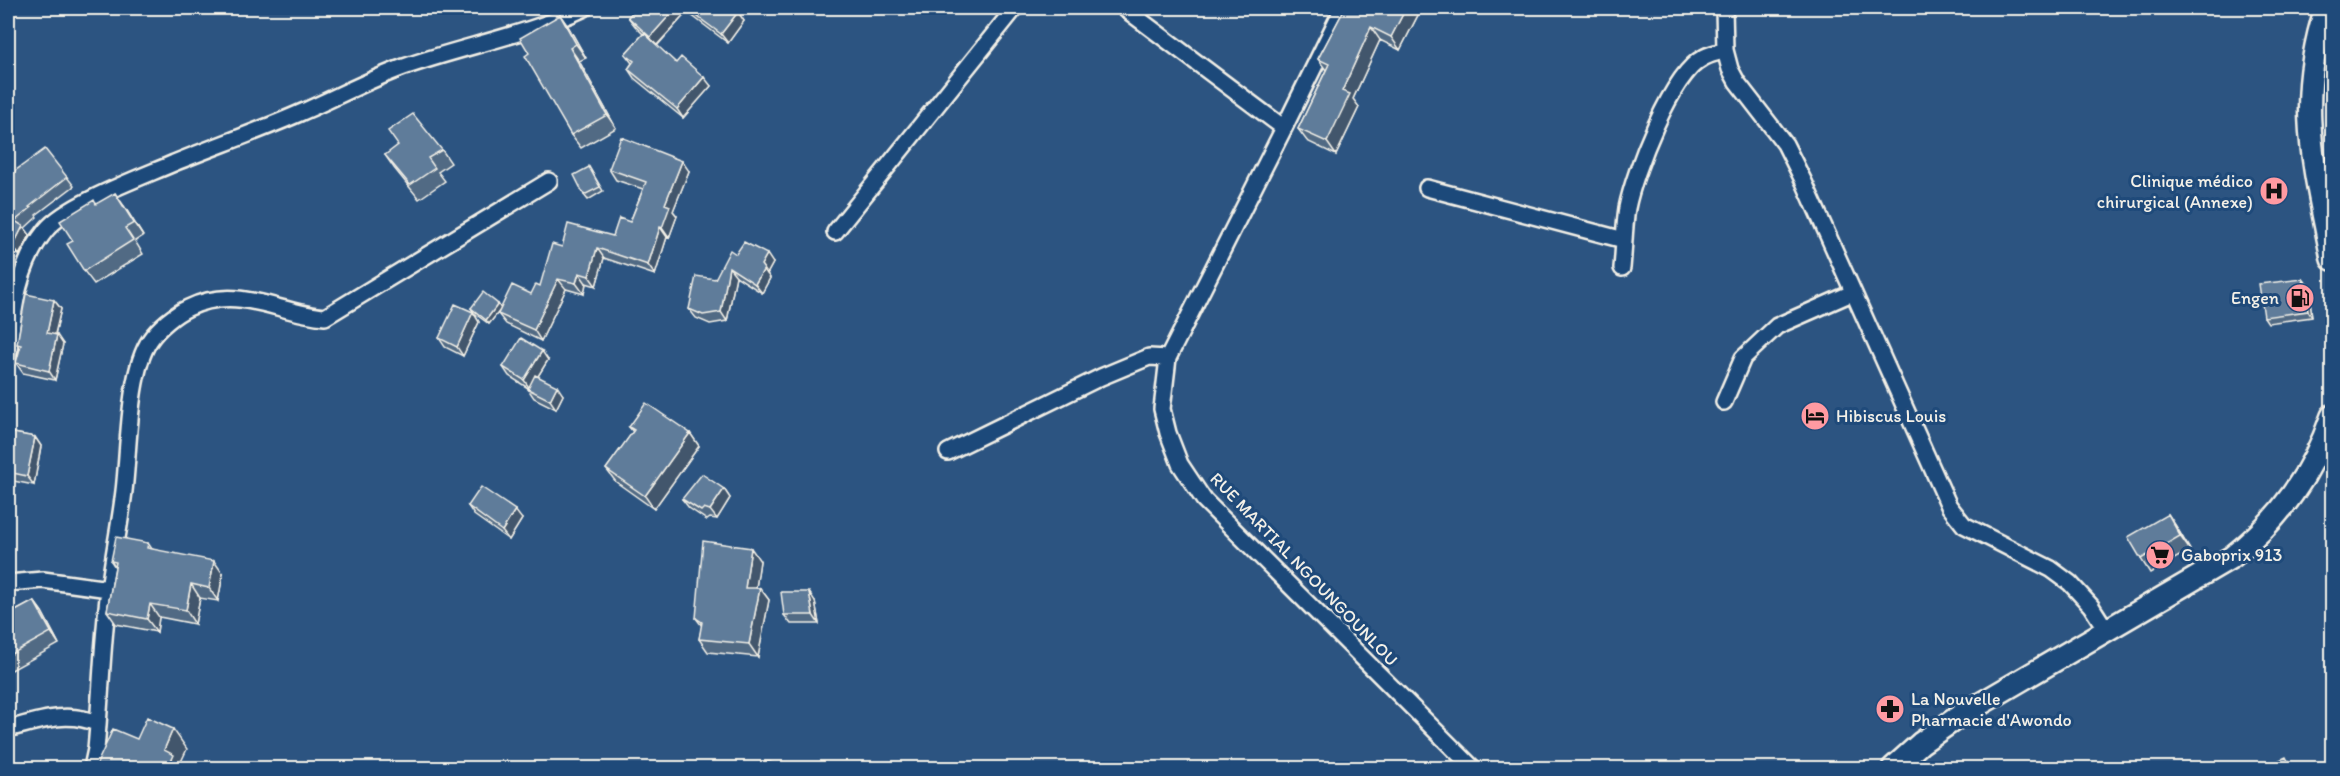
<svg xmlns="http://www.w3.org/2000/svg" width="2340" height="776" font-family="Itim,sans-serif">
  <style>
    .lines { fill: none; stroke-linecap: round; stroke-linejoin: round }
    .lane-casing { stroke: #f4f1e8; stroke-width: 12 }
    .street-casing { stroke: #f4f1e8; stroke-width: 20 }
    .secondary-casing { stroke: #f4f1e8; stroke-width: 26 }
    .lane { stroke: #1f4a7a; stroke-width: 8 }
    .street { stroke: #1f4a7a; stroke-width: 15 }
    .secondary { stroke: #1f4a7a; stroke-width: 21 }
    .wall { fill: #516a84; stroke: #f4f1e8; stroke-width: 1.5 }
    .shaded-wall { fill: #42566c; stroke: #f4f1e8; stroke-width: 1.5 }
    .building { fill: #5e7b9a; stroke: #f4f1e8; stroke-width: 1.5 }
    .labels { text-anchor: middle; dominant-baseline: central; stroke-width: 6; stroke-linejoin: round; paint-order: stroke }
    .poi-label { font-size: 18px; fill: #f4f1e8; stroke: #1f4a7a; text-anchor: start }
    .street-label { font-size: 18px; fill: #f4f1e8; stroke: #1f4a7a }
  </style>
  <rect width="100%" height="100%" fill="#2c5481"/>
  <filter id="ink" filterUnits="userSpaceOnUse"><feTurbulence type="fractalNoise" baseFrequency=".0167" numOctaves="2"/><feDisplacementMap in="SourceGraphic" scale="12" xChannelSelector="R" yChannelSelector="G"/><feConvolveMatrix kernelMatrix="1 2 1 2 8 2 1 2 1" color-interpolation-filters="sRGB"/></filter>
  <g filter="url(#ink)">
    <g class="lines">
      <!-- lane casing -->
      <g class="lane-casing">
        <path id="lane" d="M768,767l3,1"/>
      </g>
      <!-- street casing -->
      <g class="street-casing">
        <path id="street" d="M1124,8l160,120 -116,230 -6,51 6,24 12,31 24,36 269,268
          M1724,8l1,42 5,19 7,13 48,62 19,38 145,324 15,19 87,44 19,14 21,23 16,25
          M1284,128l59,-120
          M1427,188l197,52
          M835,232l180,-224
          M1622,268c2,-20 2,-40 5,-60 7,-35 44,-134 76,-150 6,-4 15,-5 22,-8
          M8,358c5,-44 8,-91 38,-128 21,-26 96,-53 128,-67 42,-17 85,-32 126,-50 35,-15 68,-33 104,-46 60,-21 123,-32 181,-59
          M1724,402l19,-44 34,-32 75,-33
          M948,452l153,-75 48,-20 19,1
          M8,583l35,-3 66,9
          M8,729c30,-8 60,-19 90,-5
          M92,768l4,-19c5,-53 6,-106 13,-159 4,-33 11,-65 15,-99 5,-40 4,-119 26,-151 8,-12 25,-26 38,-32 50,-24 89,5 137,9l224,-136"/>
      </g>
      <!-- secondary casing -->
      <g class="secondary-casing">
        <path id="secondary" d="M2326,8c-31,96 -12,156 6,251
          M1893,768l28,-25 37,-26 274,-160c48,-38 80,-83 100,-141"/>
      </g>
      <!-- lane -->
      <use href="#lane" class="lane"/>
      <!-- street -->
      <use href="#street" class="street"/>
      <!-- secondary -->
      <use href="#secondary" class="secondary"/>
    </g>
    <!-- wall -->
    <path class="wall" d="M637,8h94l7,4 6,9 -16,22 -41,-31 -30,34 19,17 35,23 -28,32 -49,-40 -6,-9 4,-6 -7,-9 18,-20 -8,-8 -7,-9z
      M1345,8h67l6,7 -18,35 -20,-10 -27,59 6,8 -23,48 -29,-14 -9,-12 28,-59 -8,-11z
      M560,15l9,13 17,30 -7,3 37,67 -35,20 -10,-13 -42,-82z
      M442,150l9,13 -13,9 7,9 -26,18 -25,-31 -9,-13z
      M589,167l14,24 -15,9 -4,-5z
      M609,169l80,2 -16,40 4,5 -8,22 -2,-1 -12,38 -51,-17 -8,28 -10,-3 -2,11 -18,-5 -25,52 -35,-17 -8,-10 2,-4 -11,14 -15,-11 -3,-5 27,-4 3,5 30,-15 9,-8 22,-39 51,-11 17,-14 13,-33 -27,-9z
      M8,176l59,1 7,9 -38,29 1,2 -12,11 5,7 -11,20 -3,-2 -8,16z
      M96,204l28,2 19,30 -8,5 8,13 -49,30 -10,-13 -11,-30z
      M736,254l37,9 -6,11 3,4 -8,15 -26,-17 -9,45 -17,3 -14,-6 -7,-9z
      M2303,279l5,6 4,32 -44,6 -4,-6z
      M54,300l7,9 -6,26 8,9 -8,36 -32,-7 -7,-10 4,-14 -3,-5z
      M473,312l6,10 -16,34 -18,-9 -6,-9z
      M548,360l-10,16 25,19 -7,14 -22,-11 -6,-9v-1l-19,-12 -6,-9z
      M629,427l61,6 9,13 -45,63 -38,-27 -10,-13 27,-37z
      M8,432l27,5 6,9 -7,39 -26,-5z
      M724,489l6,9 -13,21 -7,-1 -3,2 -18,-12 -7,-9z
      M468,506l54,13 -13,21 -35,-25z
      M2168,514l9,14 13,22 -40,23 -9,-14z
      M148,543l4,6 71,25 -5,27 -18,-3 -5,26 -36,-7 -2,15 -41,-8 -9,-13 8,-44 -4,-6z
      M760,561l-4,27h4l9,12 -11,57 -50,-5 -9,-13 3,-13 -6,-8z
      M34,601l8,11 17,32 -51,28v-57z
      M815,601l4,23h-28l-7,-9z"/>
    <!-- shaded-wall -->
    <path class="shaded-wall" d="M676,8h8l3,4 -31,34 -6,-9z
      M1406,8h6l6,7 -18,35 -9,-13z
      M738,12l6,9 -16,22 -7,-9z
      M560,15l9,13 17,30 -10,-14z
      M1371,27l9,13 -27,59 6,8 -23,48 -9,-13 15,-51z
      M570,48l9,13 37,67 -9,-13z
      M704,77l7,9 -28,32 -6,-9z
      M682,161l7,10 -16,40 4,5 -8,22 -7,-10 3,-24z
      M115,193l9,13 19,30 -9,-13z
      M23,226l7,9 -11,20 -6,-9z
      M660,227l7,10 -12,38 -7,-10z
      M9,244l7,9 -8,16v-22z
      M597,248l7,10 -8,28 -7,-10z
      M767,254l6,9 -6,11 -6,-9z
      M729,267l7,9 -9,45 -6,-9z
      M764,269l6,9 -8,15 -7,-9z
      M579,273l7,10 -2,11 -8,-11z
      M558,279l8,10 -25,52 -7,-11z
      M2303,279l5,6 4,32 -4,-6z
      M54,300l7,9 -8,33 -6,-9z
      M498,304l3,5 -12,15 -3,-4z
      M473,312l6,10 -16,34 -6,-9z
      M57,335l6,9 -8,36 -6,-9z
      M542,351l6,9 -18,29 -6,-9z
      M557,386l6,9 -7,14 -6,-9z
      M690,433l9,13 -45,63 -9,-13z
      M35,437l6,9 -7,39 -7,-9z
      M724,489l6,9 -13,21 -7,-9z
      M515,510l7,9 -13,21 -7,-9z
      M2168,514l9,14 13,22 -10,-14z
      M751,548l9,13 -6,40 -9,-13z
      M214,561l9,13 -5,27 -9,-13z
      M191,584l9,14 -5,26 -9,-14z
      M760,588l9,12 -11,57 -9,-13z
      M809,592l6,9 4,23 -6,-9z
      M34,601l8,11 17,32 -8,-12z
      M150,604l9,13 -2,15 -10,-13z
      M173,729l14,20 -7,15 3,4h-15l-4,-18z"/>
    <!-- building -->
    <path class="building" d="M637,8h39l-26,29 -22,-20z
      M686,8h45l7,4 -17,22z
      M1345,8h61l-15,29 -20,-10 -29,64 8,3 -23,48 -29,-13 31,-65 -11,-5z
      M560,15l16,29 -6,4 37,67 -36,20 -46,-79 4,-3 -9,-15z
      M644,33l32,30 5,-6 23,20 -27,32 -49,-40 6,-8 -9,-7z
      M413,114l29,36 -14,8 7,10 -25,17 -25,-30 13,-10 -10,-14z
      M621,137l61,24 -17,43 5,2 -8,22 -2,-1 -12,38 -51,-17 -8,28 -10,-3 -3,10 -18,-4 -24,51 -36,-16 14,-29 19,9 5,-10 4,2 12,-42 10,3 6,-23 45,12 6,-18 11,4 16,-40 -37,-13z
      M45,149l22,28 -38,30 2,1 -16,13 8,5 -10,20 -4,-2 -1,3v-71z
      M589,167l11,20 -16,8 -10,-20z
      M115,193l19,30 -9,5 8,12 -49,31 -17,-27 6,-3 -13,-20 34,-21 2,4z
      M744,242l23,12 -6,11 3,4 -9,15 -26,-17 -8,45 -18,3 -14,-6 7,-33 19,3 15,-29 6,4z
      M2303,279l5,32 -44,6 -5,-33z
      M483,292l15,12 -12,16 -15,-12z
      M26,294l28,6 -7,33 10,2 -8,36 -33,-8 5,-18 -4,-1z
      M455,304l18,8 -16,35 -18,-9z
      M521,338l21,13 -18,29 -21,-13z
      M535,375l22,11 -7,14 -22,-11z
      M646,403l44,30 -45,63 -39,-27 28,-39 -5,-3z
      M8,432l27,5 -8,39 -19,-4z
      M702,474l22,15 -14,21 -6,-2 -3,3 -19,-12z
      M481,487l34,23 -13,21 -34,-25z
      M2168,514l12,22 -39,23 -13,-22z
      M116,537l32,6 -1,5 67,13 -5,27 -18,-4 -5,26 -36,-6 -3,15 -40,-8 9,-49 -5,-1z
      M703,541l48,7 -6,40h15l-11,56 -50,-5 3,-17 -6,-4z
      M781,592h28l4,23h-29z
      M34,601l17,31 -43,24v-41z
      M147,717l26,12 -9,21 10,5 -6,13h-73l18,-39 24,10z
      M2286,757l6,11h-29z"/>
  </g>
  <!-- icons -->
  <defs>
    <g id="hospital-disc" transform="scale(1.5)"><circle r="9.5" fill="#ff9aa2" stroke="#1f4a7a"/><path d="M-5-5h3v3.5h4V-5h3V5h-3V1.5h-4V5h-3Z" fill="#111"/></g>
    <g id="fuel-disc" transform="scale(1.5)"><circle r="9.5" fill="#ff9aa2" stroke="#1f4a7a"/><path d="M-5.5-6h7V0h2V4h1.3V-2.5L3-4.5l.8-.8L6-3V5H2.5V1h-1V6h-7ZM-4.2-4.7v3.2H.2V-4.7Z" fill="#111"/></g>
    <g id="hotel-disc" transform="scale(1.5)"><circle r="9.5" fill="#ff9aa2" stroke="#1f4a7a"/><path d="M-6-4.5h1.5V1H6V5H4.5V3h-9V5H-6ZM-4 0a1.8 1.8 0 1 1 3.6 0ZM.5 0V-2.5h3Q6-2.5 6 0Z" fill="#111"/></g>
    <g id="supermarket-disc" transform="scale(1.5)"><circle r="9.5" fill="#ff9aa2" stroke="#1f4a7a"/><path d="M-6-5.5h2.5l.6 2H6L4.5 2H-2.5L-4.4-4H-6ZM-1.5 3.2a1.3 1.3 0 1 0 .1 0ZM3 3.2a1.3 1.3 0 1 0 .1 0Z" fill="#111"/></g>
    <g id="pharmacy-disc" transform="scale(1.5)"><circle r="9.5" fill="#ff9aa2" stroke="#1f4a7a"/><path d="M-2-6h4v4h4v4h-4v4h-4v-4h-4v-4h4Z" fill="#111"/></g>
  </defs>
  <g fill-rule="evenodd">
    <use href="#hospital-disc" x="2274" y="191"/>
    <use href="#fuel-disc" x="2300" y="298"/>
    <use href="#hotel-disc" x="1815" y="416"/>
    <use href="#supermarket-disc" x="2160" y="555"/>
    <use href="#pharmacy-disc" x="1890" y="709"/>
  </g>
  <g class="labels">
    <!-- poi labels -->
    <g class="poi-label">
      <text x="2253" y="181" text-anchor="end">Clinique médico<tspan x="2253" dy="21">chirurgical (Annexe)</tspan></text>
      <text x="2279" y="298" text-anchor="end">Engen</text>
      <text x="1836" y="416">Hibiscus Louis</text>
      <text x="2181" y="555">Gaboprix 913</text>
      <text x="1911" y="699">La Nouvelle<tspan x="1911" dy="21">Pharmacie d'Awondo</tspan></text>
    </g>
    <!-- street labels -->
    <g class="street-label">
      <text transform="translate(1304 569) rotate(46)">RUE MARTIAL NGOUNGOUNLOU</text>
    </g>
  </g>
  <!-- margin -->
  <rect width="2340" height="776" fill="none" stroke="#1f4a7a" stroke-width="30"/>
  <rect x="15" y="15" width="2310" height="746" fill="none" stroke="#f4f1e8" stroke-width="2" filter="url(#ink)"/>
</svg>
